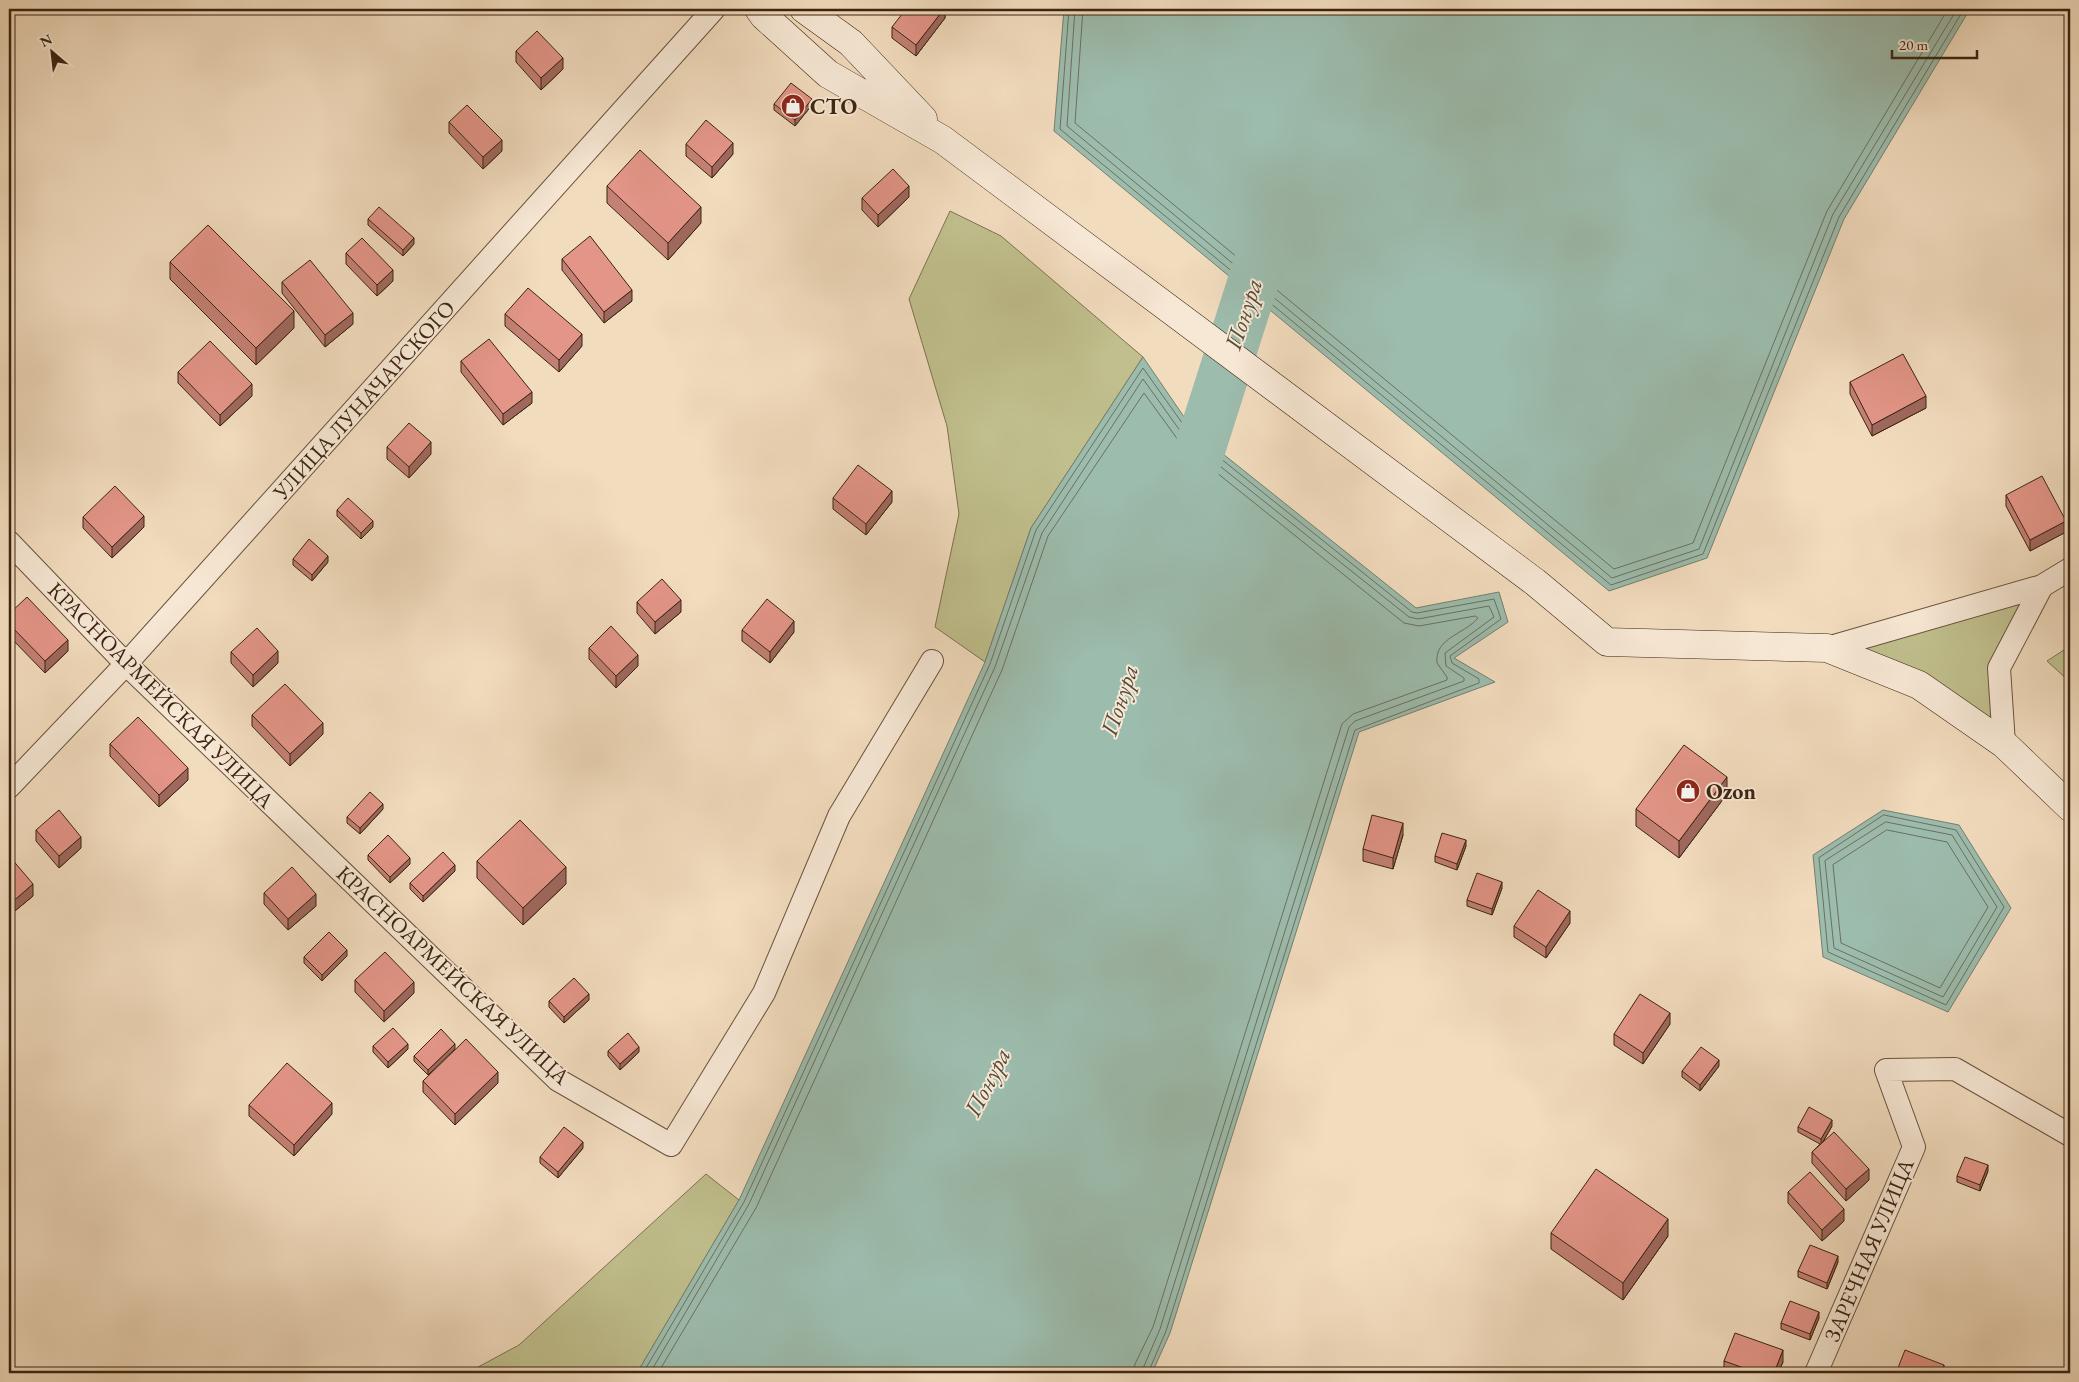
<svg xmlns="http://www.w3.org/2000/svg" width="2079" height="1382" font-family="'EB Garamond',serif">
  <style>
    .green { fill: #c0bf8d; stroke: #7e724f }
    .water { fill: #9cbcad; stroke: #757f6f }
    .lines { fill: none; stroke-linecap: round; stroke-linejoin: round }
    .shore { stroke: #6c705f; stroke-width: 1 }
    .river { stroke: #9cbcad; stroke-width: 51 }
    .street-casing { stroke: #69523c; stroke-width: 24 }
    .secondary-casing { stroke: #3b2411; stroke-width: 29 }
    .street { stroke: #f7e8d5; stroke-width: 22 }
    .secondary { stroke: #f7e8d5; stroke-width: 28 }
    .wall { fill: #c38074; stroke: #3b2411 }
    .shaded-wall { fill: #9f685e; stroke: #3b2411 }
    .building { fill: #e39587; stroke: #3b2411 }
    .labels { text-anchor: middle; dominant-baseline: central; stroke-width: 4; stroke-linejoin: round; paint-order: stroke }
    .poi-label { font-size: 22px; font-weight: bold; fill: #3b2411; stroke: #f7e8d5; text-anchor: start }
    .street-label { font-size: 22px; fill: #3b2411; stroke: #f7e8d5 }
    .water-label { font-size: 24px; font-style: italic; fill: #534a38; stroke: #f7e8d5 }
  </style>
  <rect width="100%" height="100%" fill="#f2dcbe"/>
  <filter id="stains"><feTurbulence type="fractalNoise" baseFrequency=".004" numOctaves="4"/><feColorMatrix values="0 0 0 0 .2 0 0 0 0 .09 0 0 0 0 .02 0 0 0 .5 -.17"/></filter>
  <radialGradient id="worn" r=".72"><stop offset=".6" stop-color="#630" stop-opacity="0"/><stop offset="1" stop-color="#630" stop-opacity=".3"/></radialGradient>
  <!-- green -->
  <path class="green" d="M950,211l51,25 142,121 -112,171 -46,134 -50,-35 24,-113 -12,-88 -38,-127z
    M2042,586l-43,82 5,76 -177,-96z
    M2070,646v36l-23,-21z
    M706,1174l33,26 -102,173h-170l52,-28z"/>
  <!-- water -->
  <path class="water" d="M1064,9h906l-126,210 -137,339 -98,33 -555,-460z
    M1143,357l50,73 223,178 83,-16 9,30 -54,36 41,24 -136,50 -189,601 -18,40h-515l102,-173 246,-538 46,-134z
    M1883,810l76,15 52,83 -63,104 -125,-55 -10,-102z"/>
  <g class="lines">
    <!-- shore -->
    <path class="shore" d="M1069,9l-9,120 551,456 92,-31 136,-337 125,-208
      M1075,9l-8,117 545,452 87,-29 134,-335 124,-205
      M1083,9l-8,114 539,446 79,-26 134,-332 121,-202
      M1884,815l72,15 48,77 -58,98 -118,-53 -9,-94z
      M1886,822l66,13 45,72 -54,90 -109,-49 -9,-87z
      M1887,830l60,12 41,65 -48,81 -99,-45 -8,-78z
      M643,1373l101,-171 246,-538 46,-134 107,-162 47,66 222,178 5,1 77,-14 7,20 -51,37 2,7 27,16v4l-124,47 -189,601 -18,42
      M650,1373l99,-169 246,-537 47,-134 101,-154 43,60 223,178 9,2 71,-13 5,11 -49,36 1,13 18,12v3l-109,40 -6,6 -189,602 -19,44
      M658,1373l98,-165 246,-538 46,-134 96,-143 37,51 223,179 15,3 56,-10 3,2c-13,16 -44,20 -41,45l10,14v3l-94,34 -11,10 -189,603 -18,37 -1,9"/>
    <!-- river -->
    <path class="river" d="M1182,505l89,-279"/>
    <!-- street casing -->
    <g class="street-casing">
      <path id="street" d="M9,542l117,122 432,416 113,65 93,-152 75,-177 93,-155
        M1827,648l215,-62
        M2004,744l-5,-76 43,-82 28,-17
        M9,787l117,-123 588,-655
        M1816,1373l98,-226 -28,-77 69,-1 115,66"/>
    </g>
    <!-- secondary casing -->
    <g class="secondary-casing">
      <path id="secondary" d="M759,9l5,7 64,58 115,66 592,442 72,60 220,6 92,37 85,59 66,63
        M804,9l47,34 72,76"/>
    </g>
    <!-- street -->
    <use href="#street" class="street"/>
    <!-- secondary -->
    <use href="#secondary" class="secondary"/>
  </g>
  <!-- wall -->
  <path class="wall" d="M945,9v9l-29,38 -24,-18v-11z
    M516,51l47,18 -22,21 -25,-28z
    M774,104l38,1 -17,21 -21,-16z
    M449,122l53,29 -19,18 -34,-36z
    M686,144l47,10 -21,24 -26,-22z
    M607,186l94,37 -33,37 -61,-57z
    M909,197l-31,30 -16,-17v-12z
    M368,219l46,25 -11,12 -35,-31z
    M346,253l47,28 -16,15 -31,-32z
    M562,259l70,42 -28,22 -42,-53z
    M170,262l124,66 -38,37 -86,-86z
    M282,282l71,42 -28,23 -43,-54z
    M505,314l77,32 -23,26 -54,-46z
    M461,361l71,42 -29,22 -42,-53z
    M178,372l74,24 -32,30 -42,-43z
    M1850,382l76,26 -54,28 -22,-42z
    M387,447l44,7 -22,24 -22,-19z
    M2006,495l60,37 -36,19 -24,-45z
    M833,498l59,4 -26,33 -33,-26z
    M337,510l36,17 -12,12 -24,-23z
    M83,517l61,10 -32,31 -29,-30z
    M293,559l35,3 -16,19 -19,-16z
    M637,602l44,10 -26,22 -18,-21z
    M9,614l59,37 -23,22 -36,-37z
    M742,630l52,2 -24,31 -28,-22z
    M589,648l49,18 -22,22 -27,-29z
    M231,652l47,11 -25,24 -22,-24z
    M252,715l71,19 -33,32 -38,-40z
    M110,744l78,36 -29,27 -49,-51z
    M1727,794l-48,64 -43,-32v-17z
    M383,809l-23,25 -13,-11v-6z
    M36,830l45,18 -22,20 -23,-27z
    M1403,835l-10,34 -30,-8v-12z
    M1466,846l-9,24 -22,-8v-6z
    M368,855l42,9 -20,19 -22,-23z
    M9,860l24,36 -23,19 -1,-2z
    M477,861l89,23 -43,41 -46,-47z
    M455,871l-32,31 -13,-13v-6z
    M1502,888l-10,27 -25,-9v-6z
    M264,893l52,13 -28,24 -24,-26z
    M1570,923l-24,35 -32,-21v-11z
    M347,956l-25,25 -18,-18v-6z
    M355,980l59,13 -30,29 -29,-30z
    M589,1000l-25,23 -15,-16v-6z
    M1670,1024l-27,40 -29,-19v-11z
    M441,1029l-13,46 -14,-14v-5z
    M373,1046l35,3 -20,19 -15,-16z
    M608,1051l31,1 -19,18 -12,-14z
    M1719,1066l-19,25 -18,-14v-6z
    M423,1081l75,2 -43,42 -32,-33z
    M249,1105l83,9 -38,42 -45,-40z
    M1832,1126l-9,16 46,38 -23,21 -34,-38v-11l8,-8 -22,-12v-5z
    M583,1148l-25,30 -18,-15v-6z
    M1988,1171l-8,20 -23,-9v-6z
    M1788,1192l56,29 -22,20 -34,-38z
    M1551,1233l117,3 -45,64 -72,-51z
    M1838,1262l-11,27 -29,-12v-6z
    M1819,1318l-9,22 -29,-11v-6z
    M1724,1361l59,1 -5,11h-50l-4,-1z"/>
  <!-- shaded-wall -->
  <path class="shaded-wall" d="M944,9h1v9l-29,38v-11z
    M563,58v11l-22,21v-12z
    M812,99v6l-17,21v-6z
    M502,140v11l-19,18v-12z
    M733,143v11l-21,24v-11z
    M909,186v11l-31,30v-12z
    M701,207v16l-33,37v-17z
    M414,238v6l-11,12v-6z
    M393,270v11l-16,15v-11z
    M632,290v11l-28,22v-11z
    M294,311v17l-38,37v-17z
    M353,313v11l-28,23v-12z
    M582,334v12l-23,26v-12z
    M252,384v12l-32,30v-11z
    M532,392v11l-29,22v-11z
    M1926,396v12l-54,28v-11z
    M431,442v12l-22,24v-11z
    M892,491v11l-26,33v-11z
    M144,516v11l-32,31v-11z
    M373,521v6l-12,12v-6z
    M2066,521v11l-36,19v-11z
    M328,556v6l-16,19v-6z
    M11,576v11l-2,2v-11z
    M681,600v12l-26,22v-12z
    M794,621v11l-24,31v-11z
    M68,640v11l-23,22v-12z
    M278,651v12l-25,24v-12z
    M638,655v11l-22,22v-12z
    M323,723v11l-33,32v-12z
    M188,768v12l-29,27v-12z
    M1727,777v17l-48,64v-17z
    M383,804v5l-23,25v-6z
    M1403,823v12l-10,34v-11z
    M81,837v11l-22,20v-12z
    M1466,840v6l-9,24v-6z
    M410,858v6l-20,19v-6z
    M455,865v6l-32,31v-6z
    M566,867v17l-43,41v-17z
    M1502,882v6l-10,27v-6z
    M33,884v12l-23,19v-11z
    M316,894v12l-28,24v-11z
    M1570,911v12l-24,35v-11z
    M347,950v6l-25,25v-6z
    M414,982v11l-30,29v-11z
    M589,994v6l-25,23v-6z
    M1670,1013v11l-27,40v-11z
    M408,1044v5l-20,19v-6z
    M455,1044v5l-27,26v-5z
    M639,1047v5l-19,18v-6z
    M1719,1060v6l-19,25v-6z
    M498,1072v11l-43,42v-11z
    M332,1103v11l-38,42v-11z
    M1832,1120v6l-11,19v-6z
    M583,1142v6l-25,30v-6z
    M1988,1165v6l-8,20v-6z
    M1869,1169v11l-23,21v-12z
    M1844,1209v12l-22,20v-11z
    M1668,1219v17l-45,64v-17z
    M1838,1256v6l-11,27v-6z
    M1819,1312v6l-9,22v-6z
    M1783,1350v12l-5,11h-4z
    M1944,1365v8h-4z"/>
  <!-- building -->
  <path class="building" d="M906,9h38l-28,36 -24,-18z
    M537,31l26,27 -22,20 -25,-27z
    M791,83l21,16 -17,21 -21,-16z
    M467,105l35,35 -19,17 -34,-35z
    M706,120l27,23 -21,24 -26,-23z
    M640,150l61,57 -33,36 -61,-57z
    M893,169l16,17 -31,29 -16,-17z
    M379,207l35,31 -11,12 -35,-31z
    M208,225l86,86 -38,37 -86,-86z
    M590,236l42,54 -28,22 -42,-53z
    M362,238l31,32 -16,15 -31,-32z
    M310,260l43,53 -28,22 -43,-53z
    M528,288l54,46 -23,26 -54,-46z
    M489,339l43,53 -29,22 -42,-53z
    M210,341l42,43 -32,31 -42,-43z
    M1903,354l23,42 -54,29 -22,-43z
    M409,423l22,19 -22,25 -22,-20z
    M858,465l34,26 -26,33 -33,-26z
    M2042,476l24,45 -36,19 -24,-45z
    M115,486l29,30 -32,31 -29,-30z
    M348,498l25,23 -12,12 -24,-23z
    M309,539l19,17 -16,19 -19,-16z
    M662,579l19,21 -26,22 -18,-20z
    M27,597l41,43 -23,21 -36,-37v-10z
    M767,599l27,22 -24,31 -28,-22z
    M611,626l27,29 -22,21 -27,-28z
    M257,628l21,23 -25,24 -22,-23z
    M285,684l38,39 -33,31 -38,-39z
    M138,717l50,51 -29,27 -49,-51z
    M1684,745l43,32 -48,64 -43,-32z
    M370,792l13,12 -23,24 -13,-11z
    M59,810l22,27 -22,19 -23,-26z
    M1372,815l31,8 -10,35 -30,-9z
    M520,820l46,47 -43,41 -46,-47z
    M1442,833l24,7 -9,24 -22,-8z
    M388,835l22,23 -20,19 -22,-22z
    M443,852l12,13 -32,31 -13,-13z
    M11,858l22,26 -23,20 -1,-2v-42z
    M292,867l24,27 -28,25 -24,-26z
    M1477,873l25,9 -10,27 -25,-9z
    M1538,890l32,21 -24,36 -32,-21z
    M329,932l18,18 -25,25 -18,-18z
    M385,952l29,30 -30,29 -29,-31z
    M574,978l15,16 -25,23 -15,-16z
    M1640,994l30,19 -27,40 -29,-19z
    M393,1028l15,16 -20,18 -15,-16z
    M441,1029l14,15 -27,26 -14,-14z
    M628,1033l11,14 -19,17 -12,-13z
    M466,1039l32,33 -43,42 -32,-33z
    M1701,1047l18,13 -19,25 -18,-14z
    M287,1063l45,40 -38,42 -45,-40z
    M1809,1107l23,13 -11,19 -23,-12z
    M564,1127l19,15 -25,30 -18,-15z
    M1834,1132l35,37 -23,20 -34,-37z
    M1965,1157l23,8 -8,20 -23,-9z
    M1596,1169l72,50 -45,64 -72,-50z
    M1810,1172l34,37 -22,21 -34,-38z
    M1810,1245l28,11 -11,27 -29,-12z
    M1790,1301l29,11 -9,22 -29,-11z
    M1735,1333l48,17 -9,23h-16l-34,-12z
    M1905,1350l39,15 -4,8h-44z"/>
  <!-- icons -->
  <defs>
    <g id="shop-disc" transform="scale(1.25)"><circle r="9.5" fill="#8f2418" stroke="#f7e8d5"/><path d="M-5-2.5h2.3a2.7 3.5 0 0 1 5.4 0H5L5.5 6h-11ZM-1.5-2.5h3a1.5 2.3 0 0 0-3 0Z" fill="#fff"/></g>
  </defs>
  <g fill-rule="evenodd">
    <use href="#shop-disc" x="793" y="106"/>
    <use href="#shop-disc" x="1688" y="791"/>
  </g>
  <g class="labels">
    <!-- poi labels -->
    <g class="poi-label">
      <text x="810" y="106">СТО</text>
      <text x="1706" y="791">Ozon</text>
    </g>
    <!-- street labels -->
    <g class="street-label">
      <text transform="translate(364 400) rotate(-48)">УЛИЦА ЛУНАЧАРСКОГО</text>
      <text transform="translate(161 695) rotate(45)">КРАСНОАРМЕЙСКАЯ УЛИЦА</text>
      <text transform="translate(453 975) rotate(43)">КРАСНОАРМЕЙСКАЯ УЛИЦА</text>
      <text transform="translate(1869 1250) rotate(-67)">ЗАРЕЧНАЯ УЛИЦА</text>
    </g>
    <!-- water labels -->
    <g class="water-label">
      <text transform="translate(1243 314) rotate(-72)">Понура</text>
      <text transform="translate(1119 700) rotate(-72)">Понура</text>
      <text transform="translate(987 1082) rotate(-63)">Понура</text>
    </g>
  </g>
  <!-- margin -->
  <rect width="2079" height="1382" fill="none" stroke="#f2dcbe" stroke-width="30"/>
  <rect x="10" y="10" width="2059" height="1362" fill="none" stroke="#3b2411" stroke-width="2.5"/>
  <rect x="15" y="15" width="2049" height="1352" fill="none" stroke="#3b2411"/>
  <!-- north arrow -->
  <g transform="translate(52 52) rotate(332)" stroke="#f7e8d5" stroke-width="4" paint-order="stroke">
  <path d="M0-4L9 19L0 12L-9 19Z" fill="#3b2411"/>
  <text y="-8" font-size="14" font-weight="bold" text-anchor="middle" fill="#3b2411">N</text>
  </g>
  <!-- scale -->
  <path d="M1892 50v8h85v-8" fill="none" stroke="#3b2411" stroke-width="2.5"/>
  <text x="1899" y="50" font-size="15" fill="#3b2411" stroke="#f7e8d5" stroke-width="4" paint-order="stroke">20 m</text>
  <rect width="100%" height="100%" filter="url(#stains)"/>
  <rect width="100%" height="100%" fill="url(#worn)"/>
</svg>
